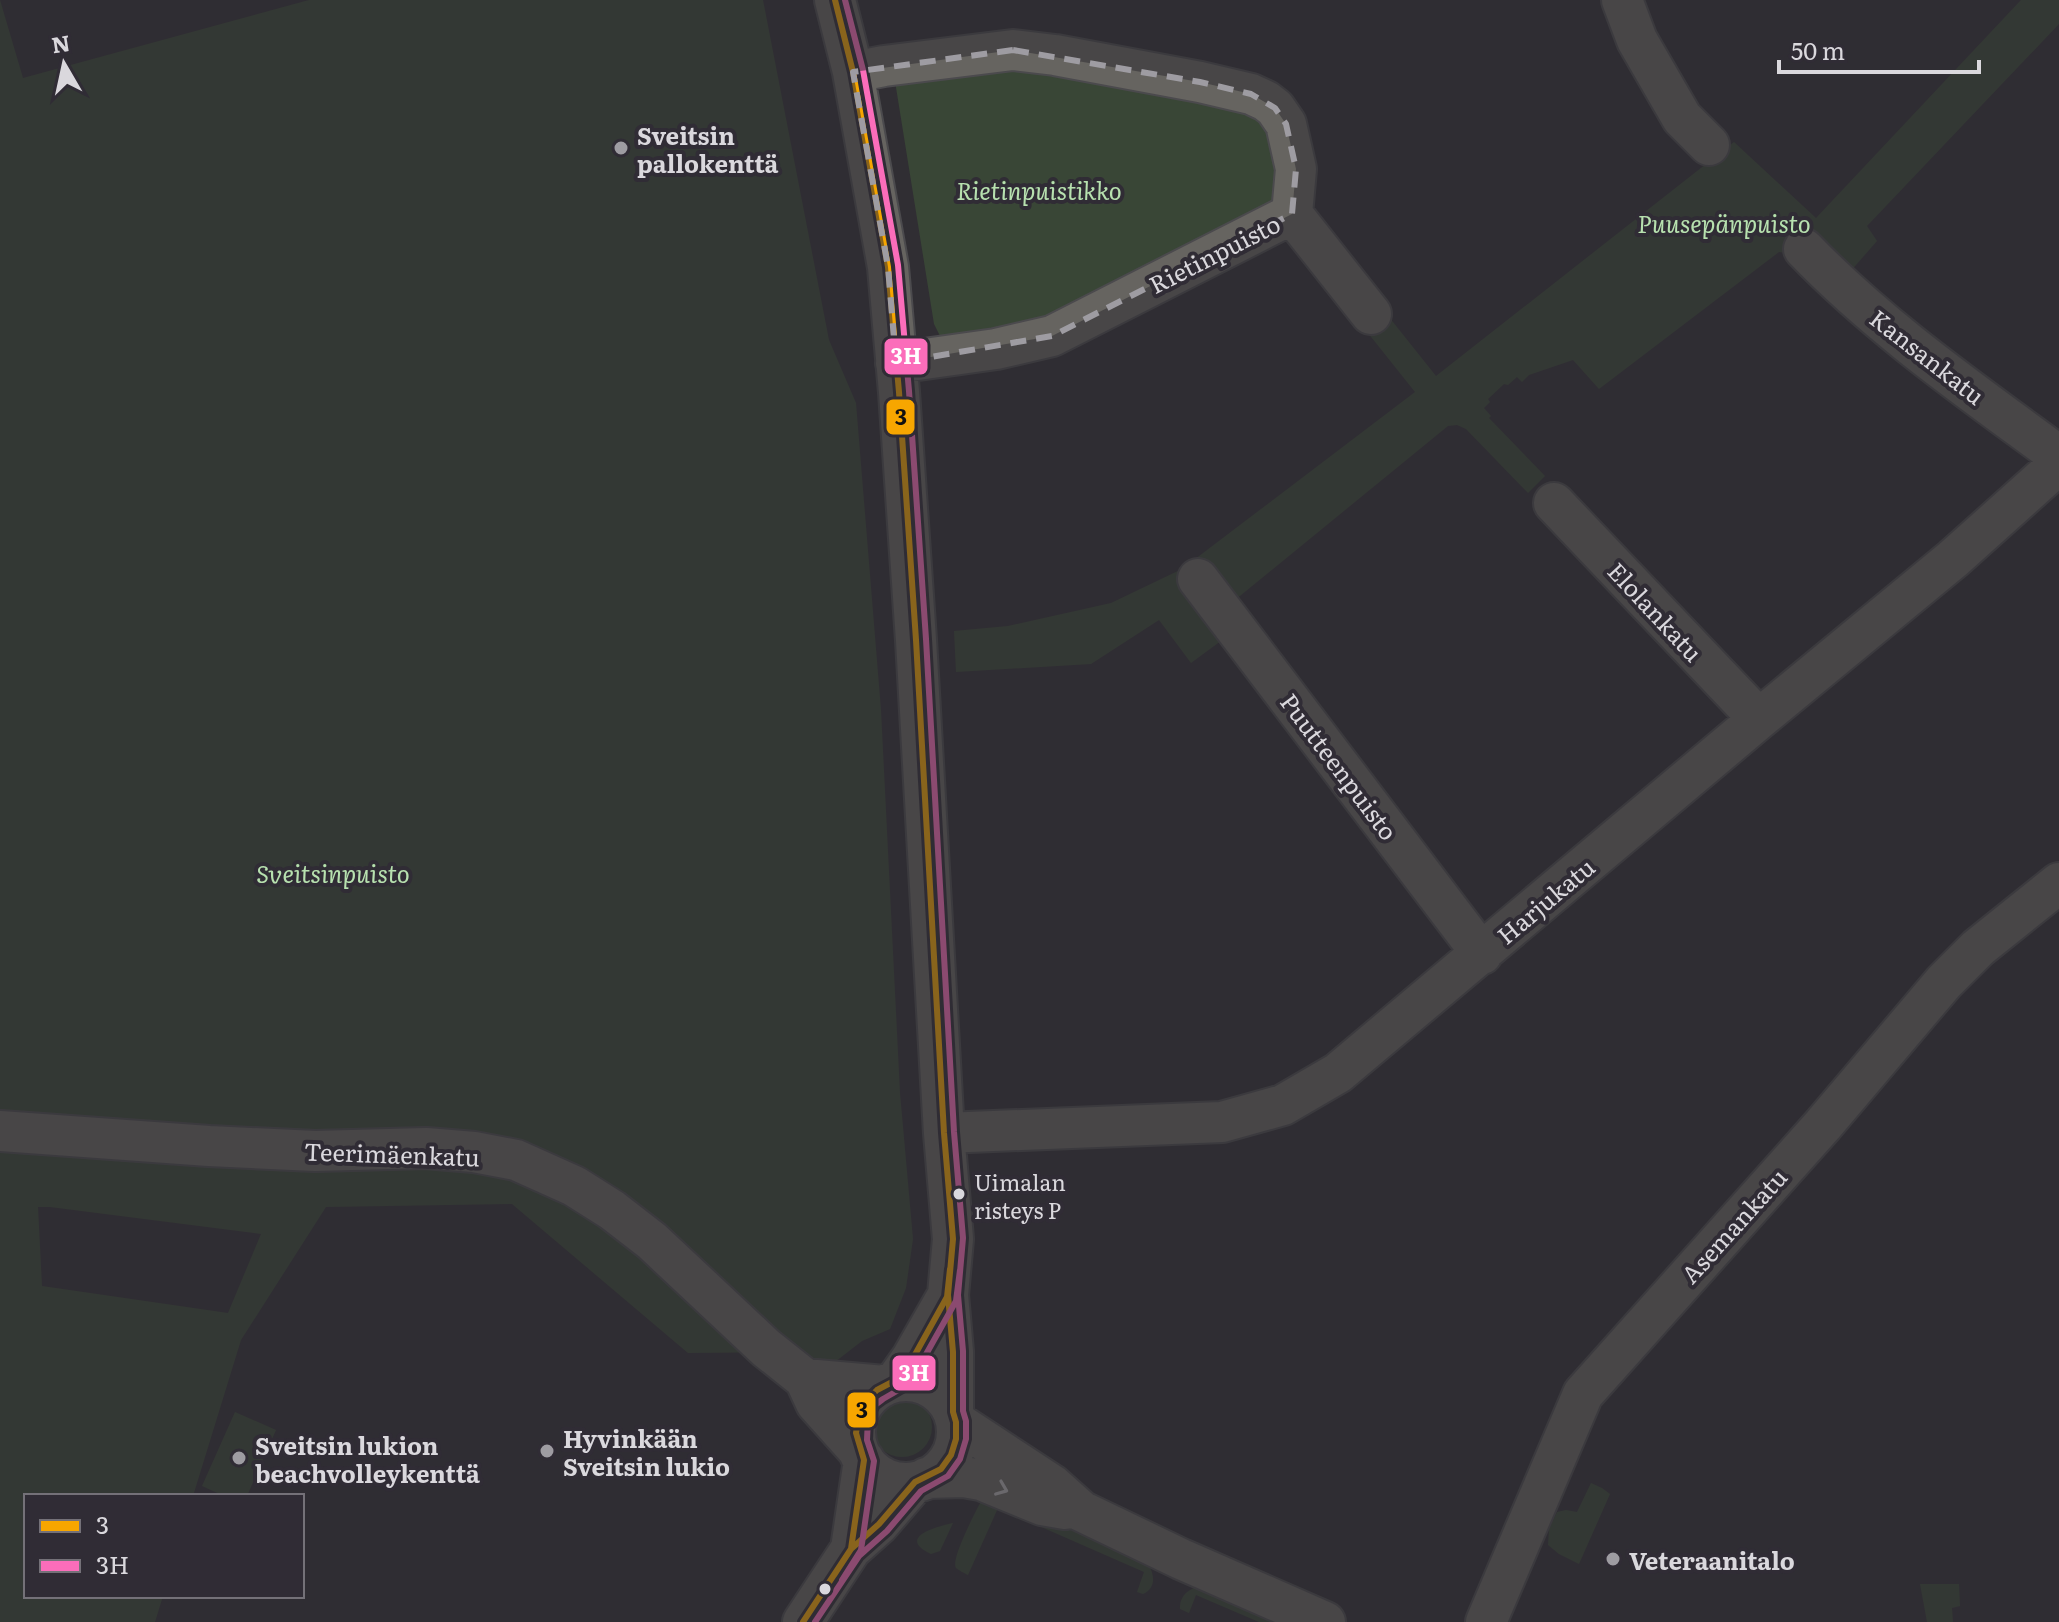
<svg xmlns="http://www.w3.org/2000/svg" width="2059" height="1622" font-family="Literata,serif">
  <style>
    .green { fill: #394636; fill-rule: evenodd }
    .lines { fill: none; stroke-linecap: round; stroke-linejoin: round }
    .minor-casing { stroke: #4b4a4d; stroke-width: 44 }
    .minor { stroke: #666460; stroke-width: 40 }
    .bus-1-casing { stroke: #302c35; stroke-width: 12 }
    .bus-2-casing { stroke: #302c35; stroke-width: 12 }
    .bus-1 { stroke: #f7a600; stroke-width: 6 }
    .bus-2 { stroke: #fb6dba; stroke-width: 6 }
    .oneway { stroke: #b1afb1 }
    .marked { fill: none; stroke: #9e9ca2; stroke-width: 6; stroke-dasharray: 16 10; stroke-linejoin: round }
    .poi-dot { fill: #9e9ca2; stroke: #302c35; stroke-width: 3 }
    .bus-dot { fill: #dad8dd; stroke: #302c35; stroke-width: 3 }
    .labels { text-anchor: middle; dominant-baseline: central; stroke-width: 8; stroke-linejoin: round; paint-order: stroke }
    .bus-label { font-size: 22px; fill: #dad8dd; stroke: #302c35; text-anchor: start }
    .poi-label { font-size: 24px; font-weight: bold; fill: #dad8dd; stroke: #302c35; text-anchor: start }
    .park-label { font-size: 24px; font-style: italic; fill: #b7e1af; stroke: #302c35 }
    .street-label { font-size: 24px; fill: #dad8dd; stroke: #302c35 }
    .line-badge { stroke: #302c35; stroke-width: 3 }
    .badge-label { font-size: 22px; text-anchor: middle; font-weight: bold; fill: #fff }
    .pale-badge-label { font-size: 22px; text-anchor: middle; font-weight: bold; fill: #111 }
  </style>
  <rect width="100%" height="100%" fill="#302e33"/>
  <!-- green -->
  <path class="green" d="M0,0l23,78 286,-78h454l66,340 27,63 25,307 19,383 13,146 -7,49 -16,41 -28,12 -31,24 -32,-13 -111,1 -176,-149 -186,3 -85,133 -48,156h-167v100h137l-8,26h-155zM38,1207h12l211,27 -33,79 -186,-27z
    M2021,0h38v24l-192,202 10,15 -28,32 -55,-19 -15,-2 -180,137 -26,-29 -44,15 -7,7 -5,-5 -9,8 -4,-1 -16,15 2,3 -6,6 7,8 -2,2 56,58 -17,17 -62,-64 -9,-4 -9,1 -213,174 13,21 -57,42 -32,-43 -68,44 -135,8 -2,-41 54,-5 103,-23 71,-34 233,-177 -55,-69 21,-16 55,69 298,-234 82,76z
    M1017,61l231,47 20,14 18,40 -14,51 -228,111 -100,20 -10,-20 -40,-249z
    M872 1427a30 30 0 1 1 60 0a30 30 0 1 1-60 0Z
    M235,1412l41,18 -29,66h-23l-22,-10z
    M1591,1483l11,5 8,6 -31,70 -20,-10 -11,-9 1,-16 8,-17 9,-2 11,2z
    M985,1494l154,61c13,9 22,31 4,39l-6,-2 7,-20 -146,-64 -30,67c-2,-1 -10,-5 -12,-7 -6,-9 23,-63 29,-74z
    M953,1523l-13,28 -9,3c-36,-17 8,-28 22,-31z
    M1920,1584h39l1,22 -8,2 1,14h-26z
    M1201,1586l89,36h-31l-63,-27 -7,18 -9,-4c-1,-13 9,-21 21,-23z"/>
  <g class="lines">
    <!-- minor casing -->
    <g class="minor-casing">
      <path id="minor" d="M835,0l18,72 35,195 11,125 17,248 28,493 9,106 -5,56 5,57v60
        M1622,0l15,40 45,78 27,27
        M853,72l31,-6 129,-16 42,5 145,27 51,12 15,7 9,7 11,16 10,45 -4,45 -240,122 -56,13 -100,14
        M1292,214l79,100
        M1804,249c76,79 167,142 255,207
        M1554,503l205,216
        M1198,579l284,375
        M0,1131l209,15 106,5 111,-3 48,4 42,8 58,26 38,24 40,31 114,107 39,31 11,24 42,47
        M944,1133l278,-11 61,-17 55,-32 421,-354 194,-160 106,-95
        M805,1379l79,7
        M855 1432a51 51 0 1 1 102 0a51 51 0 1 1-102 0Z
        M895,1382l17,-24 36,-63
        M956,1422l96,63 29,26 100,48 144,63
        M926,1478l38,-1 17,3 61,25 23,4
        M851,1549l13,-89
        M803,1622l48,-73 28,-25 36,-42
        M1486,1622l97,-228 240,-269 121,-143 34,-34 81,-65"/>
    </g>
    <!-- minor -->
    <use href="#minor" class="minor"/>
    <!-- bus-1 casing -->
    <g class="bus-1-casing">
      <path id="bus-1" d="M834,1575l17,-26 13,-89 -8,-27 3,-18 9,-16 9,-9 19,-10 16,-20 35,-63 3,-28
        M803,1622l48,-73 28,-25 36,-42 26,-13 10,-14 5,-16v-17l-3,-10v-60l-5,-57 5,-56 -9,-106 -28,-493 -17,-248 -11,-125 -35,-195 -18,-72"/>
    </g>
    <!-- bus-2 casing -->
    <g class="bus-2-casing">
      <path id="bus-2" d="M842,1580l19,-30 13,-89 -7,-21 1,-22 7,-13 8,-6 19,-11 18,-23 36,-64 4,-31
        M815,1622l44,-66 28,-25 34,-40 27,-15 12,-17 6,-20v-18l-3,-10v-60l-5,-56 5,-57 -9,-106 -28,-493 -17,-248 -11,-126 -35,-195 -18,-70"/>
    </g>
    <!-- bus-1 -->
    <use href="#bus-1" class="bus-1"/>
    <!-- bus-2 -->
    <use href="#bus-2" class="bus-2"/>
  </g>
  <!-- one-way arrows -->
  <defs><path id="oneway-chevron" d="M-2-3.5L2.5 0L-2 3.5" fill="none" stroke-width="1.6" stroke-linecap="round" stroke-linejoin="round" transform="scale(2)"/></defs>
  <use class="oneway" href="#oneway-chevron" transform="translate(1002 1489) rotate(22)"/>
  <!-- marked area -->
  <path d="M0 0H2059V1622H0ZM1013,50l187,32 51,12 24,14 11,16 10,45 -4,45 -240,122 -156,27 -8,-96 -35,-195z" fill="#302e33" fill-opacity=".55" fill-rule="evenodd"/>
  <path class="marked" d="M1013,50l187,32 51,12 24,14 11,16 10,45 -4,45 -240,122 -156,27 -8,-96 -35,-195z"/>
  <!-- markers -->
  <g class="poi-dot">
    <circle cx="621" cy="148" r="8"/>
    <circle cx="547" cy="1451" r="8"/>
    <circle cx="239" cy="1458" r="8"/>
    <circle cx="1613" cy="1559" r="8"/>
  </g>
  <g class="bus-dot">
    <circle cx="959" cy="1194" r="7"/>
    <circle cx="825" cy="1589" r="7"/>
  </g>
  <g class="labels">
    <!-- bus labels -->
    <g class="bus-label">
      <text x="974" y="1181">Uimalan<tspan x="974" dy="28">risteys P</tspan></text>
    </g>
    <!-- poi labels -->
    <g class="poi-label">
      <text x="637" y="134">Sveitsin<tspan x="637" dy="28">pallokenttä</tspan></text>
      <text x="563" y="1437">Hyvinkään<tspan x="563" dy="28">Sveitsin lukio</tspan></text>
      <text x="255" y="1444">Sveitsin lukion<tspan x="255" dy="28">beachvolleykenttä</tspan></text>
      <text x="1629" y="1559">Veteraanitalo</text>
    </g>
    <!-- park labels -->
    <g class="park-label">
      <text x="1039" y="189">Rietinpuistikko</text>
      <text x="1724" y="222">Puusepänpuisto</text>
      <text x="333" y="872">Sveitsinpuisto</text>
    </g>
    <!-- street labels -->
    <g class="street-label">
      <text transform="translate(1214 253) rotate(-27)">Rietinpuisto</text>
      <text transform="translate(1928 356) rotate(38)">Kansankatu</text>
      <text transform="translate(1656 611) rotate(47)">Elolankatu</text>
      <text transform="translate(1340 766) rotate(53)">Puutteenpuisto</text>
      <text transform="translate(1545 900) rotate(-40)">Harjukatu</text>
      <text transform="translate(392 1153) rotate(2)">Teerimäenkatu</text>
      <text transform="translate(1733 1225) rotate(-48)">Asemankatu</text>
    </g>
  </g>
  <g class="line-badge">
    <rect x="883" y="337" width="46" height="39" rx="8" fill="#fb6dba"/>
    <rect x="885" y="398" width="31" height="38" rx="8" fill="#f7a600"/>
    <rect x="891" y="1354" width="46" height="38" rx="8" fill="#fb6dba"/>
    <rect x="846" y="1391" width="31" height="38" rx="8" fill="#f7a600"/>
  </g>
  <g class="badge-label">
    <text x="906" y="364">3H</text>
    <text x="914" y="1381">3H</text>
  </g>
  <g class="pale-badge-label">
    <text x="901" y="425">3</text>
    <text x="862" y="1418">3</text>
  </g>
  <!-- legend -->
  <rect x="24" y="1494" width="280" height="104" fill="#302c35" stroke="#747178" stroke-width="2"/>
  <rect x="40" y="1520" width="40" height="12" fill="#f7a600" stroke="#747178" stroke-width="2"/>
  <text x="96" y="1534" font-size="24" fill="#dad8dd">3</text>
  <rect x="40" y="1560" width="40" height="12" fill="#fb6dba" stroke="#747178" stroke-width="2"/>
  <text x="96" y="1574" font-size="24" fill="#dad8dd">3H</text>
  <!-- north arrow -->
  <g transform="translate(64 64) rotate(351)" stroke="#302c35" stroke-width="6" paint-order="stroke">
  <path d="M0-6L14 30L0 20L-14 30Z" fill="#dad8dd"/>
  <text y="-12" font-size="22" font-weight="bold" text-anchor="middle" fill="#dad8dd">N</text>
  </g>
  <!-- scale -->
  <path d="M1779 60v12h200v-12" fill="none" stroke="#dad8dd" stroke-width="4"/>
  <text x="1791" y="60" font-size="24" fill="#dad8dd" stroke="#302c35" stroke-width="6" paint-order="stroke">50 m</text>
</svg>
